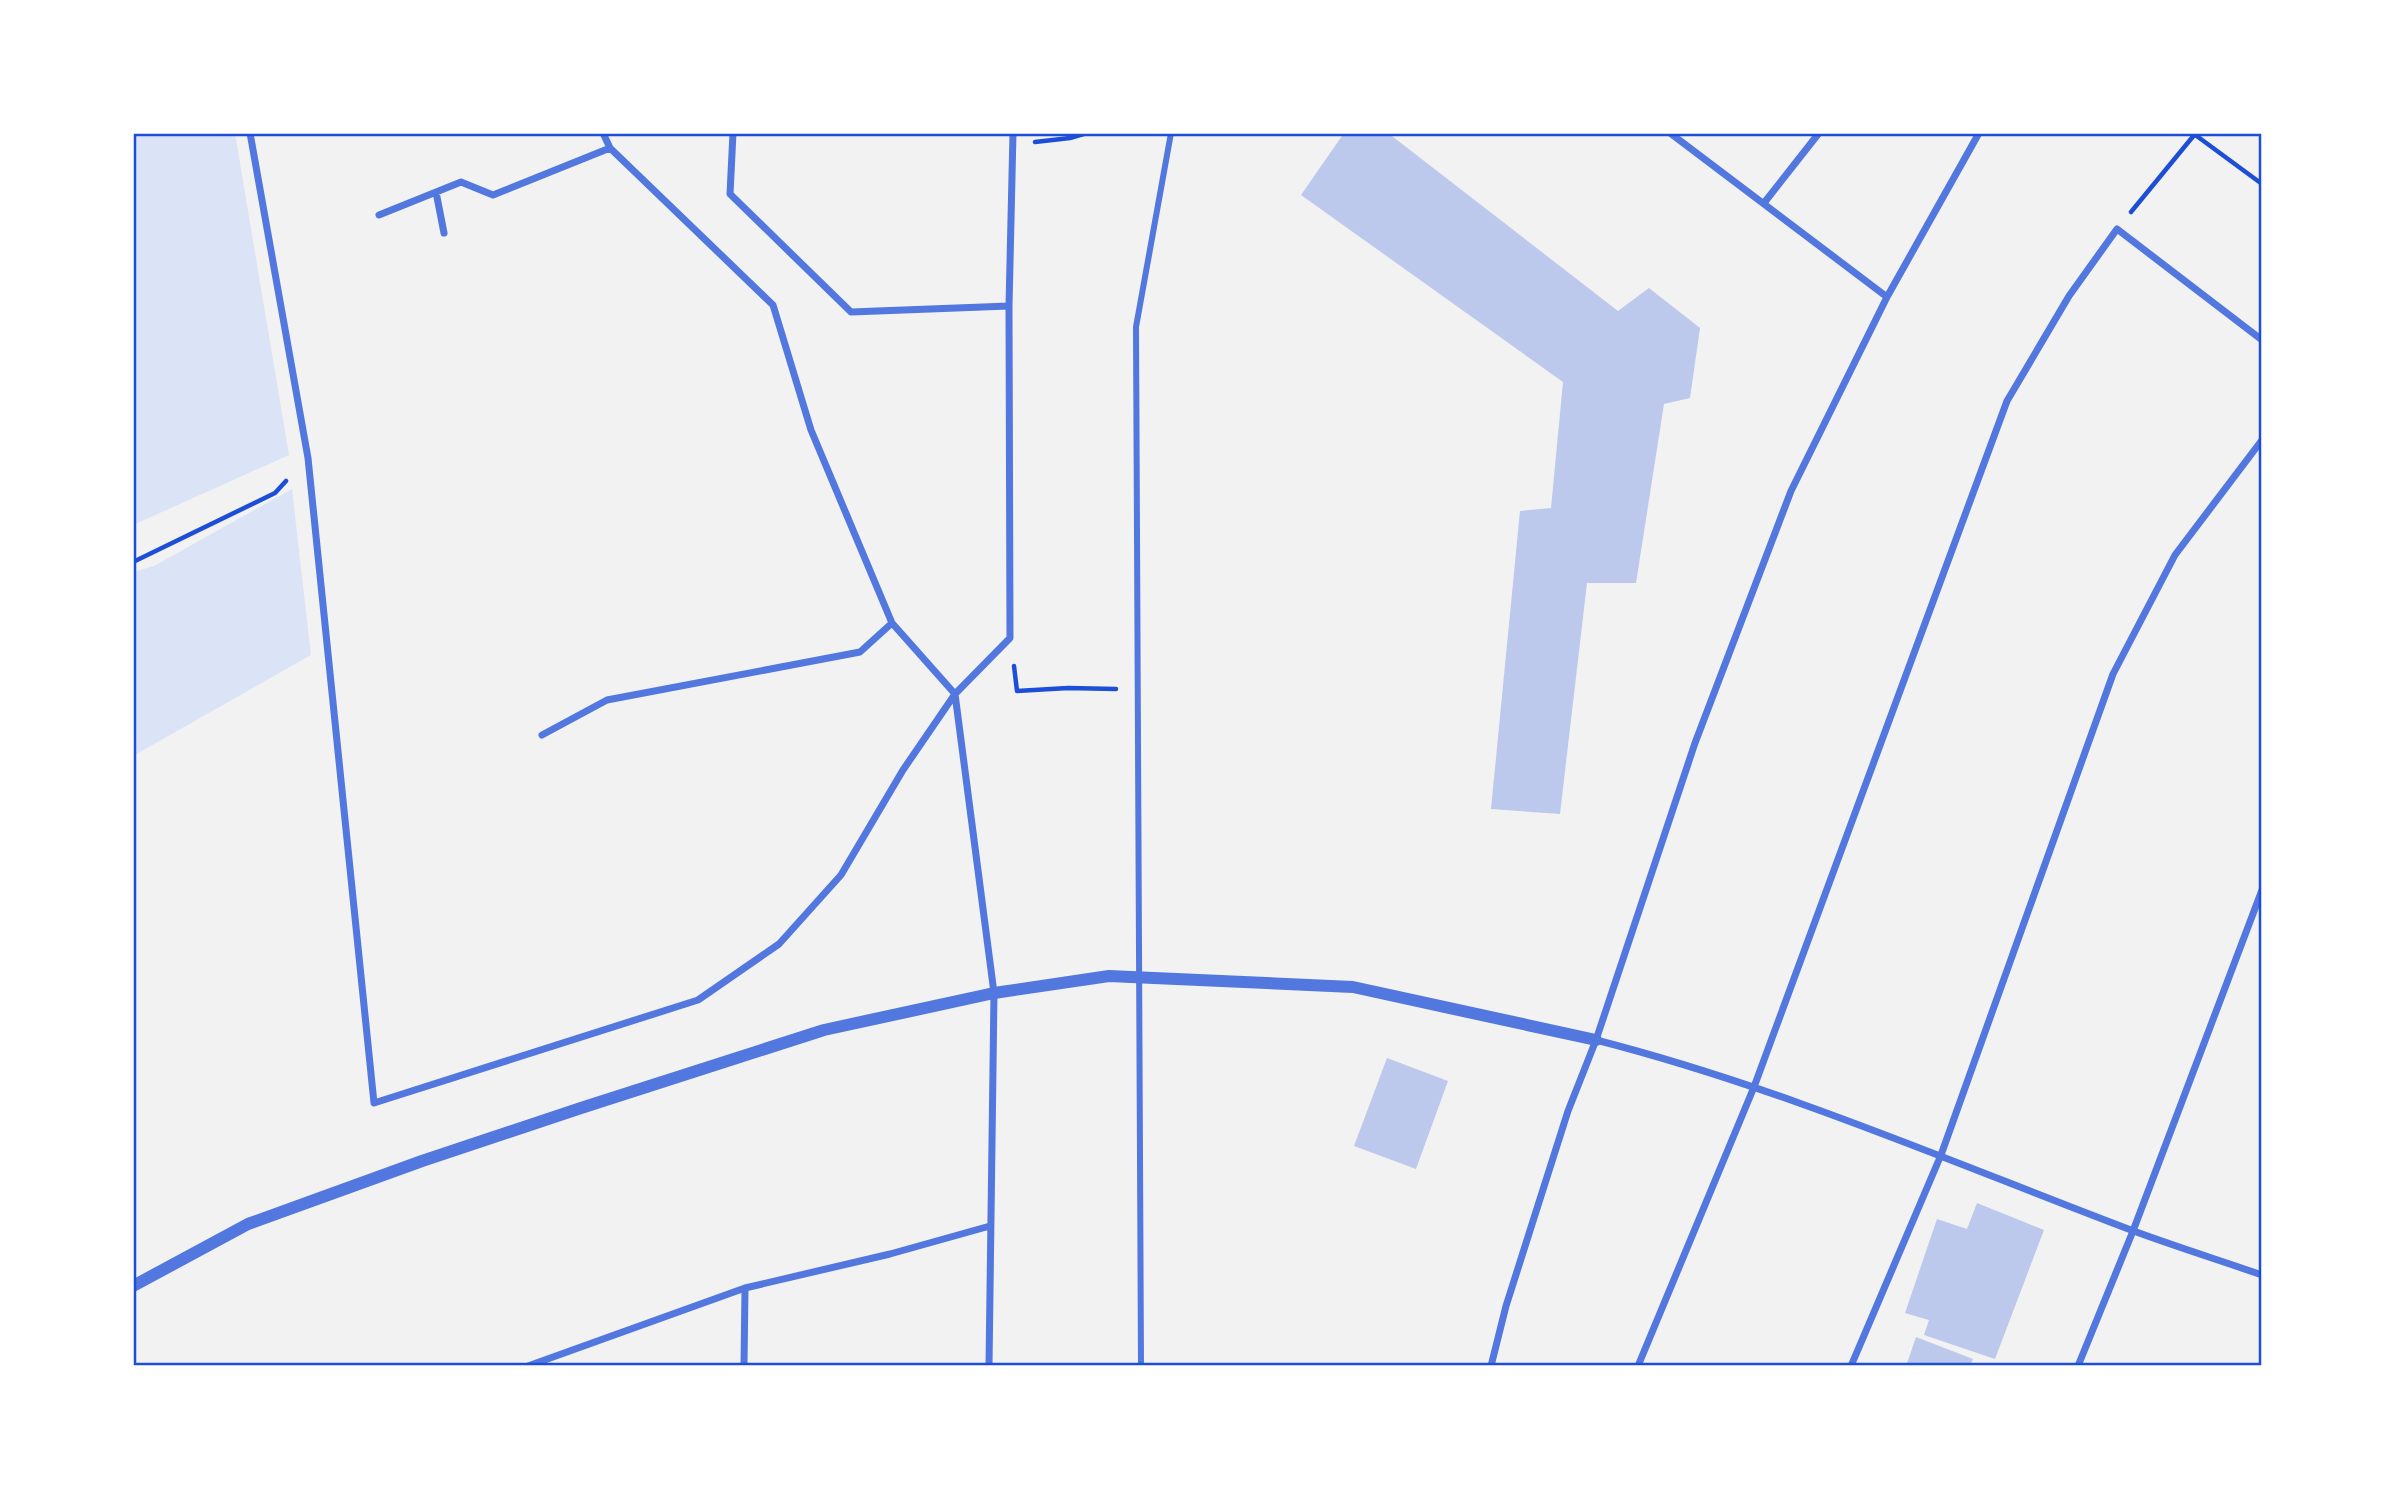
<svg xmlns="http://www.w3.org/2000/svg" width="2395" height="1499" font-family="Figtree,sans-serif">
  <style>
    .green { fill: #dbe4f7 }
    .building { fill: #bdc9ec }
    .lines { fill: none; stroke-linecap: round; stroke-linejoin: round }
    .path { stroke: #1d4ed8; stroke-width: 4.5 }
    .pedestrian { stroke: #5277de; stroke-width: 6 }
    .minor { stroke: #5277de; stroke-width: 7 }
    .tertiary { stroke: #5277de; stroke-width: 12 }
    .neatline { fill: none; stroke: #1d4ed8; stroke-width: 2.5 }
  </style>
  <rect width="100%" height="100%" fill="#f2f2f2"/>
  <!-- green -->
  <path class="green" d="M133,133h102l54,322 -156,70z
    M292,489l19,166 -178,101v-184l21,-6z"/>
  <!-- building -->
  <path class="building" d="M1344,133h44l230,178 31,-23 51,40 -10,70 -26,6 -28,179h-49l-27,231 -69,-5 29,-298 31,-3 12,-126 -262,-187z
    M1387,1058l61,23 -32,88 -62,-23z
    M1977,1203l67,27 -49,129 -71,-24 5,-15 -24,-7 32,-94 30,10z
    M1916,1337l57,22 -3,7h-64z"/>
  <g class="lines">
    <!-- path -->
    <path class="path" d="M2194,134l68,50
      M1035,142l35,-4 17,-5
      M2131,212l64,-78
      M133,562l142,-69 11,-12
      M1014,666l3,25 51,-3 48,1"/>
    <!-- pedestrian -->
    <path class="pedestrian" d="M1141,1366l-5,-1039 35,-194"/>
    <!-- minor -->
    <path class="minor" d="M250,133l58,325 66,645 324,-103 81,-56 62,-69 62,-105 52,-76 55,-56 -1,-332 4,-173
      M603,133l7,15 163,157 38,125 81,193 63,71 39,299 -5,373
      M733,133l-3,61 121,118 158,-6
      M1670,133l217,164
      M436,192l8,41
      M1764,203l55,-70
      M379,215l82,-33 32,13 117,-47
      M542,735l65,-35 253,-48 32,-29
      M1596,1040c184,47 358,123 535,190 43,16 88,30 131,45
      M528,1366l217,-78 145,-34 100,-28
      M744,1366l1,-78
      M1491,1366l15,-60 62,-195 28,-71 99,-297 96,-252 96,-194 92,-164
      M1638,1366l116,-279 253,-686 62,-105 48,-67 145,111
      M1851,1366l90,-211 172,-481 62,-119 87,-115
      M2078,1366l55,-135 129,-341"/>
    <!-- tertiary -->
    <path class="tertiary" d="M133,1286l115,-62 174,-63 159,-53 243,-78 170,-37 115,-17 244,11 243,53"/>
  </g>
  <!-- border -->
  <rect width="2395" height="1499" fill="none" stroke="#ffffff" stroke-width="270"/>
  <rect x="135" y="135" width="2125" height="1229" class="neatline"/>
</svg>
